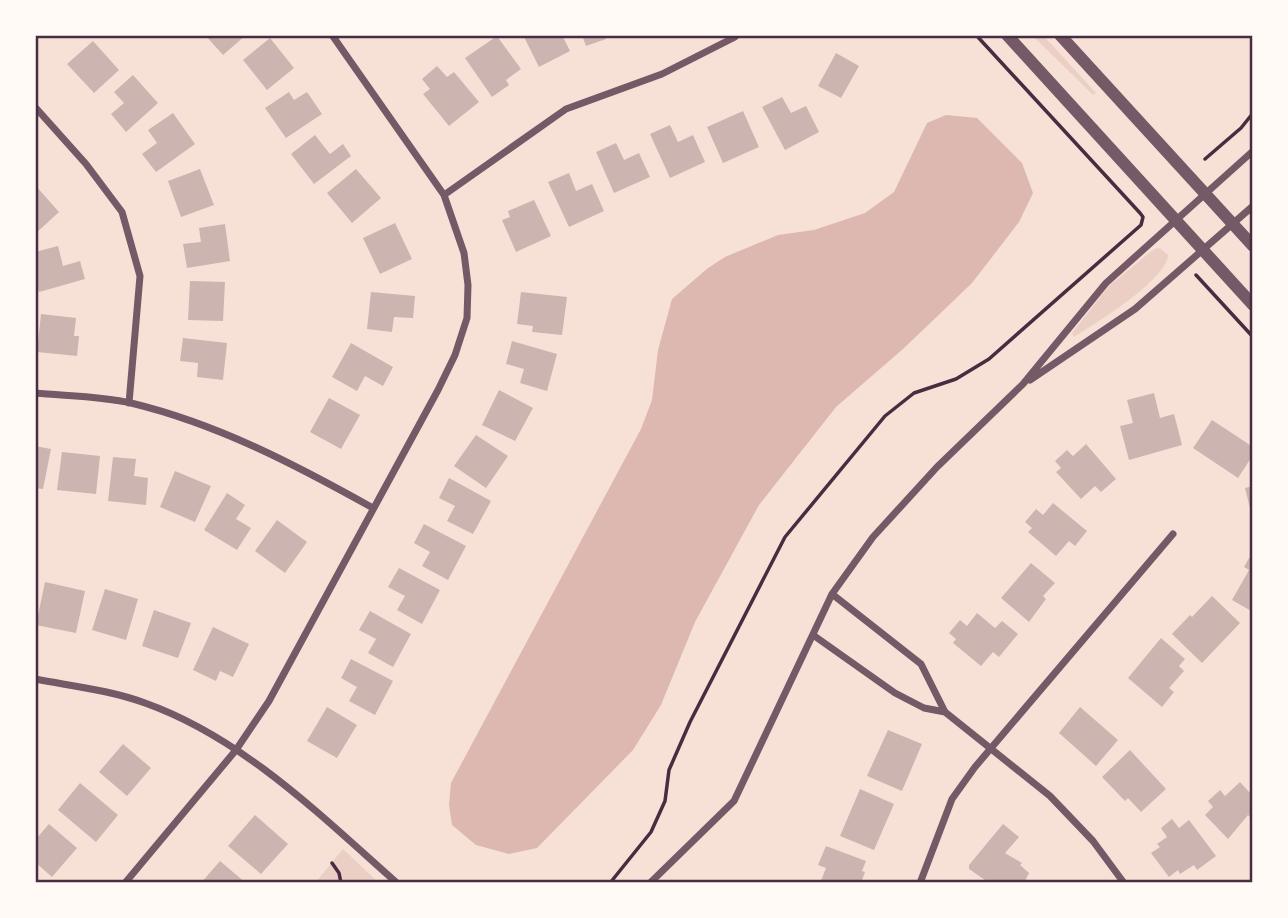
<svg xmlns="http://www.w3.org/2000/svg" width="1288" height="918" font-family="'Archivo Narrow',sans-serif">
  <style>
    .green { fill: #ebcfc5 }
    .water { fill: #dcb8b0 }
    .building { fill: #ccb4b1 }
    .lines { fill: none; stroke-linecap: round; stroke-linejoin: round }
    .path { stroke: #4a2c40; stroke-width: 3.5 }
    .minor { stroke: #755966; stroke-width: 7 }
    .tertiary { stroke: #755966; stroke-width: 12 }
    .neatline { fill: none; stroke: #4a2c40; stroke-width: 2.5 }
  </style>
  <rect width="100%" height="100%" fill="#f7e1d7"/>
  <!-- green -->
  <path class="green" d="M1032,35h11l53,58 -3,2z
    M1160,248l8,7c-1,25 -72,68 -94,82l-2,-4 37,-47 45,-37z
    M343,849l36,34h-64z"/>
  <!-- water -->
  <path class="water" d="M946,115l31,3 45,45 11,30 -14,29 -47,61 -69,66 -67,58 -77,98 -64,117 -34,83 -28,45 -96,98 -28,6 -33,-9 -24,-20 -3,-20 2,-22 190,-354 11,-29 6,-50 14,-51 36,-31 17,-11 53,-22 36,-5 51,-17 29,-21 33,-69z"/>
  <!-- building -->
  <path class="building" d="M205,35h41l-23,20z
    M523,35h39l8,16 -31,16z
    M582,35h22l2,4 -20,7z
    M497,36l24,33 -15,11 3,5 -17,12 -27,-39z
    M270,38l24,30 -27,22 -24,-30z
    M93,41l26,29 -25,23 -27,-29z
    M836,53l23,13 -18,32 -23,-12z
    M437,66l10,11 7,-5 25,30 -30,24 -26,-32 7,-5 -8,-10z
    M133,75l25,28 -32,29 -15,-18 13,-11 -10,-11z
    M289,92l5,8 13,-8 15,22 -36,24 -21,-30z
    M782,97l9,16 15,-7 13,26 -34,18 -23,-43z
    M743,111l16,36 -36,16 -16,-36z
    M173,113l22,31 -39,28 -14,-18 15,-11 -9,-13z
    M670,125l8,17 15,-7 12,27 -35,16 -20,-44z
    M315,135l15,19 13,-10 8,12 -37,28 -23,-30z
    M616,143l8,17 15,-7 11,24 -36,16 -18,-41z
    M200,169l14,36 -33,12 -13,-36z
    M356,169l25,29 -29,25 -25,-30z
    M569,173l7,18 16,-7 12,27 -35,16 -21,-45z
    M35,185l24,27 -24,22z
    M534,200l17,36 -35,16 -14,-32 8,-3 -2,-6z
    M395,223l17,36 -32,15 -17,-36z
    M225,224l5,37 -43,7 -4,-24 18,-2 -2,-14z
    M58,246l5,20 17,-5 5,18 -46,13 -4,-14v-26z
    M190,281l35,1 -2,39 -35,-1z
    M371,292l44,4 -2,22 -19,-1 -2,15 -25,-3z
    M521,292l46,5 -5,38 -30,-3 1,-6 -16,-2z
    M41,314l35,4 -2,18h5l-2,20 -40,-4z
    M183,338l44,5 -4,37 -26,-3 1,-14 -18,-2z
    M512,341l45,13 -10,37 -27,-8 4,-14 -18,-5z
    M351,343l42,24 -10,19 -18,-10 -8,15 -25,-14z
    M499,390l34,18 -18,33 -33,-16z
    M1154,393l6,25 14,-4 8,31 -53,15 -9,-34 13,-3 -6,-23z
    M329,398l31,17 -19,34 -31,-17z
    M1212,420l41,27v8l-15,23 -45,-30z
    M476,435l32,21 -22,32 -32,-22z
    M1086,444l30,35 -15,13 -6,-6 -14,13 -25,-27 5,-4 -6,-7 12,-11 6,6z
    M35,446l16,3 -8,40 -8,-1z
    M62,452l38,4 -4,38 -39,-4z
    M113,457l23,2 -2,17 14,2 -2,27 -38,-4z
    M175,471l36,15 -16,36 -35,-15z
    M449,478l42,23 -18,33 -26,-13 8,-15 -16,-8z
    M1253,486v29l-1,1 -7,-28z
    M227,493l18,12 -9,14 15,9 -14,22 -33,-20z
    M1053,503l34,28 -12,15 -6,-5 -13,15 -28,-24 4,-4 -7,-6 11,-13 7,6z
    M277,520l30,22 -22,31 -30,-22z
    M424,524l42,22 -18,34 -26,-14 8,-14 -16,-9z
    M1253,551v61l-21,-12 17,-30 -5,-3z
    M1031,563l24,20 -12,13 3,3 -17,23 -28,-24z
    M399,568l41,22 -18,34 -25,-14 8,-14 -17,-9z
    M45,582l40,9 -9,42 -40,-8z
    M105,589l33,10 -12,41 -34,-10z
    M1212,596l28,27 -38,40 -30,-29 18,-19 2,2z
    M154,610l37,13 -13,35 -36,-12z
    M370,611l41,23 -18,33 -25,-14 8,-14 -17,-9z
    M977,613l18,15 7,-7 16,13 -19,23 -6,-5 -12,14 -28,-23 3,-4 -7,-6 11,-13 7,6z
    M213,627l36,17 -16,33 -13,-6 -4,10 -23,-11z
    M1161,638l24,21 -6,7 5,5 -15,17 5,4 -12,15 -34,-29z
    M351,659l42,22 -18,34 -26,-14 8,-14 -16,-9z
    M327,707l30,18 -20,33 -30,-17z
    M1080,707l38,33 -22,26 -37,-33z
    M888,730l34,14 -20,47 -35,-15z
    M123,744l28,24 -24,28 -28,-24z
    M1130,750l36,39 -25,23 -13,-14 -3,3 -23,-24z
    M1240,782l11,12 2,-2v28l-5,-5 -20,24 -23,-24 8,-8 -5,-6 12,-11 5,6z
    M80,783l38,32 -22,27 -38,-32z
    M860,789l34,15 -20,46 -34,-14z
    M255,815l33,29 -27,30 -33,-28z
    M1172,819l7,9 10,-8 27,36 -19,14 -3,-5 -14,9 -2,-4 -9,7 -18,-24 9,-6 -3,-3 10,-7 -6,-9z
    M49,824l28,24 -25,29 -17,-15v-22z
    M1003,824l16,13 -14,16 17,10 -2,2 9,8 -5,10h-42l3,-3 -16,-11v-4z
    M826,846l40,15 -4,10 3,1 -4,11h-41l6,-15 -8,-3z
    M220,861l26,22h-45z"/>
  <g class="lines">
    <!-- path -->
    <path class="path" d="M1205,159l36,-31 12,-15
      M1196,275l57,62
      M332,863l7,10 2,10
      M610,883l41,-51 14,-31 4,-31 21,-48 95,-185 100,-121 29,-23 42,-14 33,-20 152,-134 2,-8 -3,-4 -164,-178"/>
    <!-- minor -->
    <path class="minor" d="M35,107l51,57 36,48 18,64 -11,127
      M444,195l122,-86 96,-35 73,-37
      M1030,380l105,-71 118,-103
      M35,393c31,3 66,3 96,10 87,21 165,62 242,105
      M832,594l89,70 24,48 105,84 43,45 31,42
      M813,635l82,58 29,15 21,4
      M35,679c36,7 75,11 110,24 98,35 175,112 252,180
      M125,883l111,-133 33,-49 169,-311 17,-35 12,-37 1,-33 -4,-32 -20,-58 -112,-160
      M650,883l84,-82 98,-207 41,-57 64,-70 86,-83 83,-101 147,-132
      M920,883l32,-84 23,-32 198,-233"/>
    <!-- tertiary -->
    <path class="tertiary" d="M1007,35l246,270
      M1060,35l193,211"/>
  </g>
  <!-- border -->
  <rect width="1288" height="918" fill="none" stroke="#fffaf5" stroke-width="74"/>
  <rect x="37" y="37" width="1214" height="844" class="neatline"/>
</svg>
